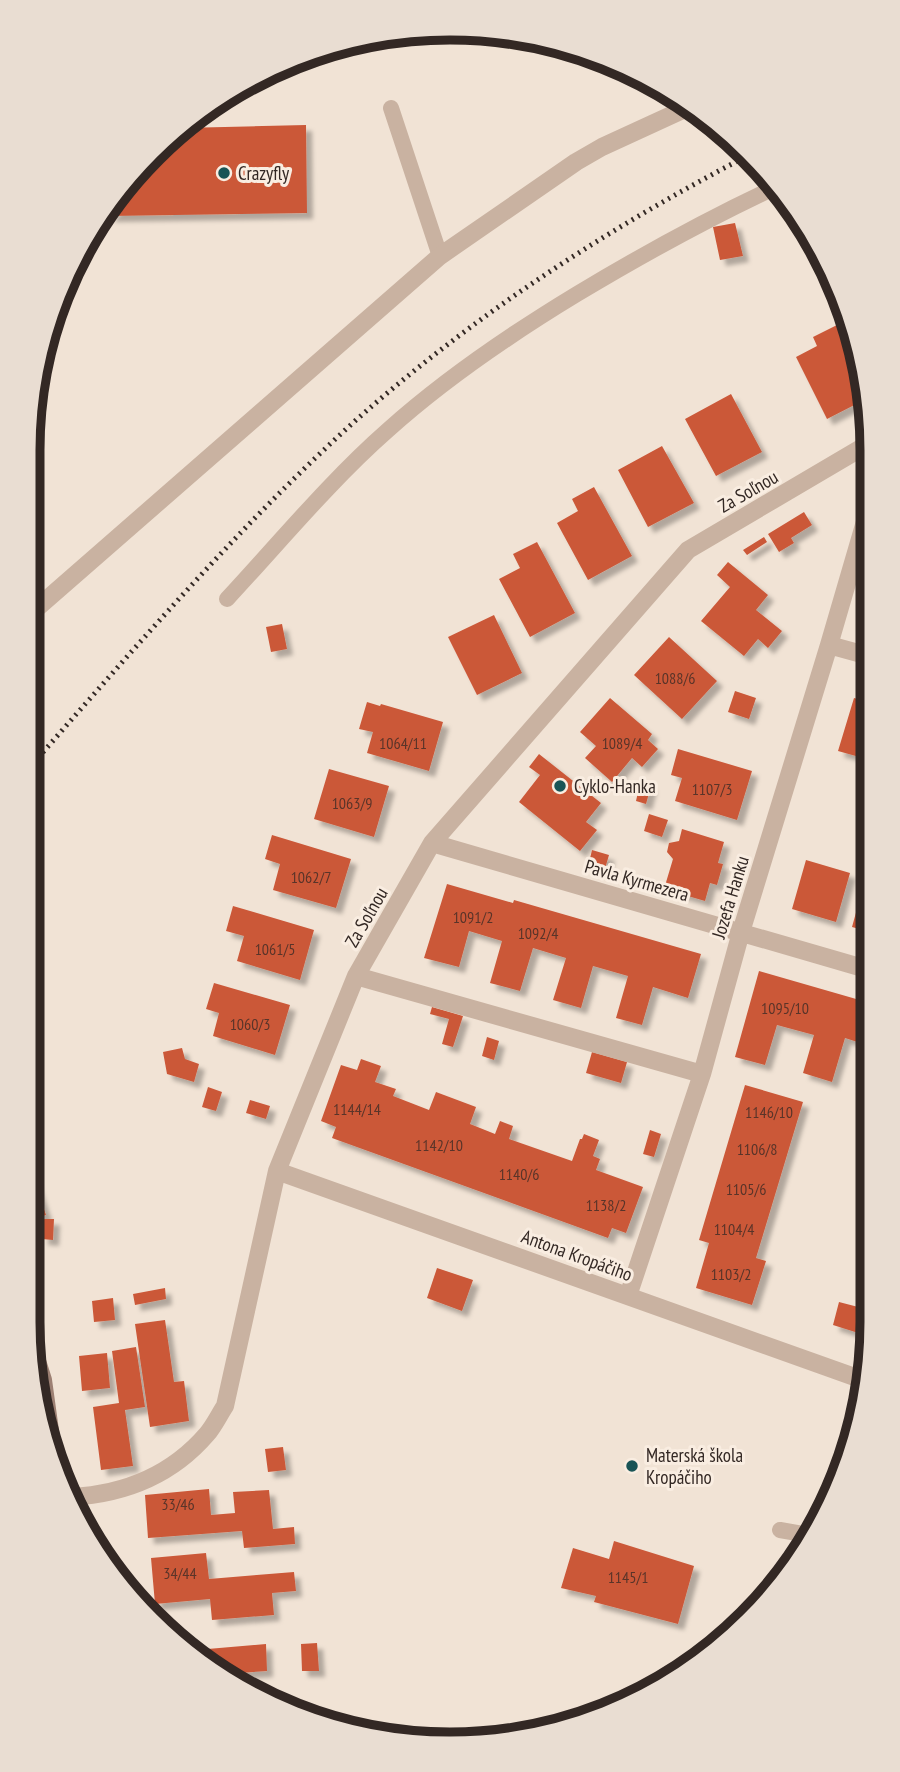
<svg xmlns="http://www.w3.org/2000/svg" width="900" height="1772" font-family="'PT Sans Narrow',sans-serif">
  <style>
    .building { fill: #cb5839; filter: url(#shadow) }
    .lines { fill: none; stroke-linecap: round; stroke-linejoin: round }
    .service { stroke: #c9b2a1; stroke-width: 16 }
    .minor { stroke: #c9b2a1; stroke-width: 18 }
    .secondary { stroke: #9d8073; stroke-width: 18 }
    .rail { stroke: #332824; stroke-width: 5; stroke-dasharray: 2 5; stroke-linecap: butt }
    .poi-dot { fill: #195456; stroke: #f9ede1; stroke-width: 2.5 }
    .labels { text-anchor: middle; dominant-baseline: central; stroke-width: 6; stroke-linejoin: round; paint-order: stroke }
    .number-label { font-size: 16px; fill: #593429 }
    .poi-label { font-size: 19px; fill: #332824; stroke: #f9ede1; text-anchor: start }
    .street-label { font-size: 19px; fill: #332824; stroke: #f9ede1 }
    .rim { fill: none; stroke: #332824; stroke-width: 9 }
  </style>
  <defs>
    <filter id="shadow"><feDropShadow dx="6" dy="6" stdDeviation="2" flood-color="#0004"/></filter>
  </defs>
  <rect width="100%" height="100%" fill="#f1e3d5"/>
  <!-- building -->
  <path class="building" d="M306,125l1,88 -199,3 63,-83 10,-5z
    M735,223l8,33 -23,4 -7,-33z
    M837,325l27,55 4,18 -41,21 -31,-62 21,-11 -4,-9z
    M731,394l31,58 -46,24 -31,-57z
    M662,446l32,57 -46,24 -30,-57z
    M594,487l38,69 -44,24 -31,-57 21,-12 -6,-12z
    M804,512l8,13 -21,13 3,5 -15,9 -11,-18z
    M764,537l3,5 -20,13 -4,-5z
    M537,542l38,71 -45,24 -31,-58 21,-11 -7,-14z
    M728,562l40,33 -12,15 26,21 -14,17 -10,-9 -14,17 -43,-35 29,-34 -13,-12z
    M494,615l28,58 -45,22 -29,-58z
    M282,624l5,25 -16,3 -5,-25z
    M669,637l48,44 -35,38 -48,-44z
    M735,691l21,7 -7,21 -21,-7z
    M610,698l42,36 -4,6 10,9 -16,18 -10,-9 -20,24 -27,-24 11,-12 -16,-14z
    M854,698l15,4v48l-3,-2 -3,10 -25,-7z
    M367,702l13,4 1,-2 62,18 -14,49 -62,-18 6,-21 -14,-3z
    M678,749l74,22 -15,49 -62,-19 7,-23 -11,-3z
    M539,754l62,49 -15,19 11,8 -17,21 -61,-49 21,-27 -11,-8z
    M329,769l60,17 -15,51 -60,-18z
    M640,783l11,3 -5,18 -10,-3z
    M649,814l19,6 -6,17 -18,-6z
    M682,829l42,13 -6,21 5,1 -6,21 -7,-2 -5,18 -41,-12 9,-30 -6,-7 2,-9 10,-2z
    M272,835l79,24 -15,49 -63,-18 7,-26 -15,-5z
    M592,850l17,5 -5,17 -16,-5z
    M806,860l44,13 -14,49 -44,-13z
    M865,880l5,1v51l-18,-5z
    M447,884l66,19 1,-3 187,54 -13,44 -35,-11 -11,38 -26,-7 12,-42 -35,-10 -12,42 -28,-8 13,-42 -33,-10 -13,43 -30,-8 12,-42 -33,-10 -10,36 -35,-9z
    M233,906l81,24 -14,50 -63,-19 7,-25 -18,-5z
    M759,971l111,32v43l-25,-8 -13,44 -29,-9 11,-38 -37,-10 -12,40 -30,-8z
    M214,983l76,22 -15,50 -62,-19 6,-23 -13,-4z
    M432,1007l31,9 -10,31 -11,-3 7,-25 -19,-5z
    M487,1037l12,4 -5,19 -12,-4z
    M182,1048l3,11 14,5 -5,18 -27,-8 -4,-22z
    M592,1052l35,10 -6,21 -35,-10z
    M361,1059l20,7 -6,16 21,7 -3,7 36,14 7,-18 40,15 -6,17 25,10 5,-13 13,5 -4,13 63,22 8,-22h2l2,-5 15,6 -6,16 7,3 -4,11 47,17 -17,46 -14,-5 -4,10 -276,-100 4,-11 -15,-6 20,-56 16,5z
    M745,1085l58,17 -47,156 10,3 -14,44 -56,-17 13,-45 -10,-3z
    M208,1087l14,5 -6,19 -14,-4z
    M250,1100l20,6 -4,13 -20,-6z
    M650,1130l11,4 -7,23 -11,-3z
    M28,1160l18,55 -18,5z
    M44,1219h10l-1,21 -11,-1z
    M437,1268l36,12 -11,31 -35,-13z
    M870,1279l1,58 -38,-12 6,-23 23,6z
    M165,1288l1,11 -31,6 -2,-11z
    M113,1298l2,22 -21,2 -2,-21z
    M165,1320l9,62 10,-1 5,40 -39,6 -15,-103z
    M136,1347l9,60 -20,3 8,56 -32,4 -8,-63 26,-4 -7,-52z
    M107,1353l3,35 -28,3 -3,-35z
    M283,1447l3,23 -18,2 -3,-23z
    M209,1489l2,26 24,-2 -2,-21 36,-2 4,39 21,-2 1,17 -51,4 -2,-17 -94,7 -3,-43z
    M614,1541l80,25 -16,58 -84,-22 2,-6 -35,-8 12,-40 36,11z
    M206,1553l3,26 85,-7 2,19 -24,2 2,22 -62,5 -2,-21 -55,5 -4,-46z
    M317,1643l2,28h-17l-1,-27z
    M266,1644l1,27 -43,3 -28,-24z"/>
  <g class="lines">
    <!-- service -->
    <path class="service" d="M391,108l49,148
      M227,599c52,-56 104,-119 161,-169 58,-52 123,-96 189,-136 65,-39 132,-76 201,-108
      M780,1530l29,5"/>
    <!-- minor -->
    <path class="minor" d="M29,615l411,-359 136,-94 26,-15 87,-40
      M829,645l40,11
      M432,843l438,127
      M356,976l346,98
      M277,1171l586,209
      M628,1296l74,-222 39,-142 88,-287 40,-137
      M71,1497c54,-3 100,-21 136,-63 7,-8 12,-19 18,-28l52,-235 79,-195 76,-133 256,-293 180,-106"/>
    <!-- secondary -->
    <path class="secondary" d="M31,1342l12,38 12,87"/>
    <!-- rail -->
    <path class="rail" d="M29,768c105,-119 208,-240 326,-347 119,-106 253,-193 394,-266"/>
  </g>
  <!-- markers -->
  <g class="poi-dot">
    <circle cx="224" cy="173" r="7"/>
    <circle cx="560" cy="786" r="7"/>
    <circle cx="632" cy="1466" r="7"/>
  </g>
  <g class="labels">
    <!-- number labels -->
    <g class="number-label">
      <text x="675" y="678">1088/6</text>
      <text x="403" y="743">1064/11</text>
      <text x="622" y="743">1089/4</text>
      <text x="712" y="789">1107/3</text>
      <text x="352" y="803">1063/9</text>
      <text x="311" y="877">1062/7</text>
      <text x="473" y="917">1091/2</text>
      <text x="538" y="933">1092/4</text>
      <text x="275" y="949">1061/5</text>
      <text x="785" y="1008">1095/10</text>
      <text x="250" y="1024">1060/3</text>
      <text x="357" y="1109">1144/14</text>
      <text x="769" y="1112">1146/10</text>
      <text x="439" y="1145">1142/10</text>
      <text x="757" y="1149">1106/8</text>
      <text x="519" y="1174">1140/6</text>
      <text x="746" y="1189">1105/6</text>
      <text x="606" y="1205">1138/2</text>
      <text x="734" y="1229">1104/4</text>
      <text x="731" y="1274">1103/2</text>
      <text x="178" y="1504">33/46</text>
      <text x="180" y="1573">34/44</text>
      <text x="628" y="1577">1145/1</text>
    </g>
    <!-- poi labels -->
    <g class="poi-label">
      <text x="238" y="173">Crazyfly</text>
      <text x="574" y="786">Cyklo-Hanka</text>
      <text x="646" y="1455">Materská škola<tspan x="646" dy="22">Kropáčiho</tspan></text>
    </g>
    <!-- street labels -->
    <g class="street-label">
      <text transform="translate(748 491) rotate(-30)">Za Soľnou</text>
      <text transform="translate(637 880) rotate(16)">Pavla Kyrmezera</text>
      <text transform="translate(730 897) rotate(-73)">Jozefa Hanku</text>
      <text transform="translate(366 917) rotate(-60)">Za Soľnou</text>
      <text transform="translate(577 1255) rotate(20)">Antona Kropáčiho</text>
    </g>
  </g>
  <!-- crop -->
  <path d="M0 0H900V1772H0ZM450 40H450A410 410 0 0 1 860 450V1322A410 410 0 0 1 450 1732H450A410 410 0 0 1 40 1322V450A410 410 0 0 1 450 40Z" fill="#e9ddd2" fill-rule="evenodd"/>
  <path class="rim" d="M450 40H450A410 410 0 0 1 860 450V1322A410 410 0 0 1 450 1732H450A410 410 0 0 1 40 1322V450A410 410 0 0 1 450 40Z"/>
</svg>
